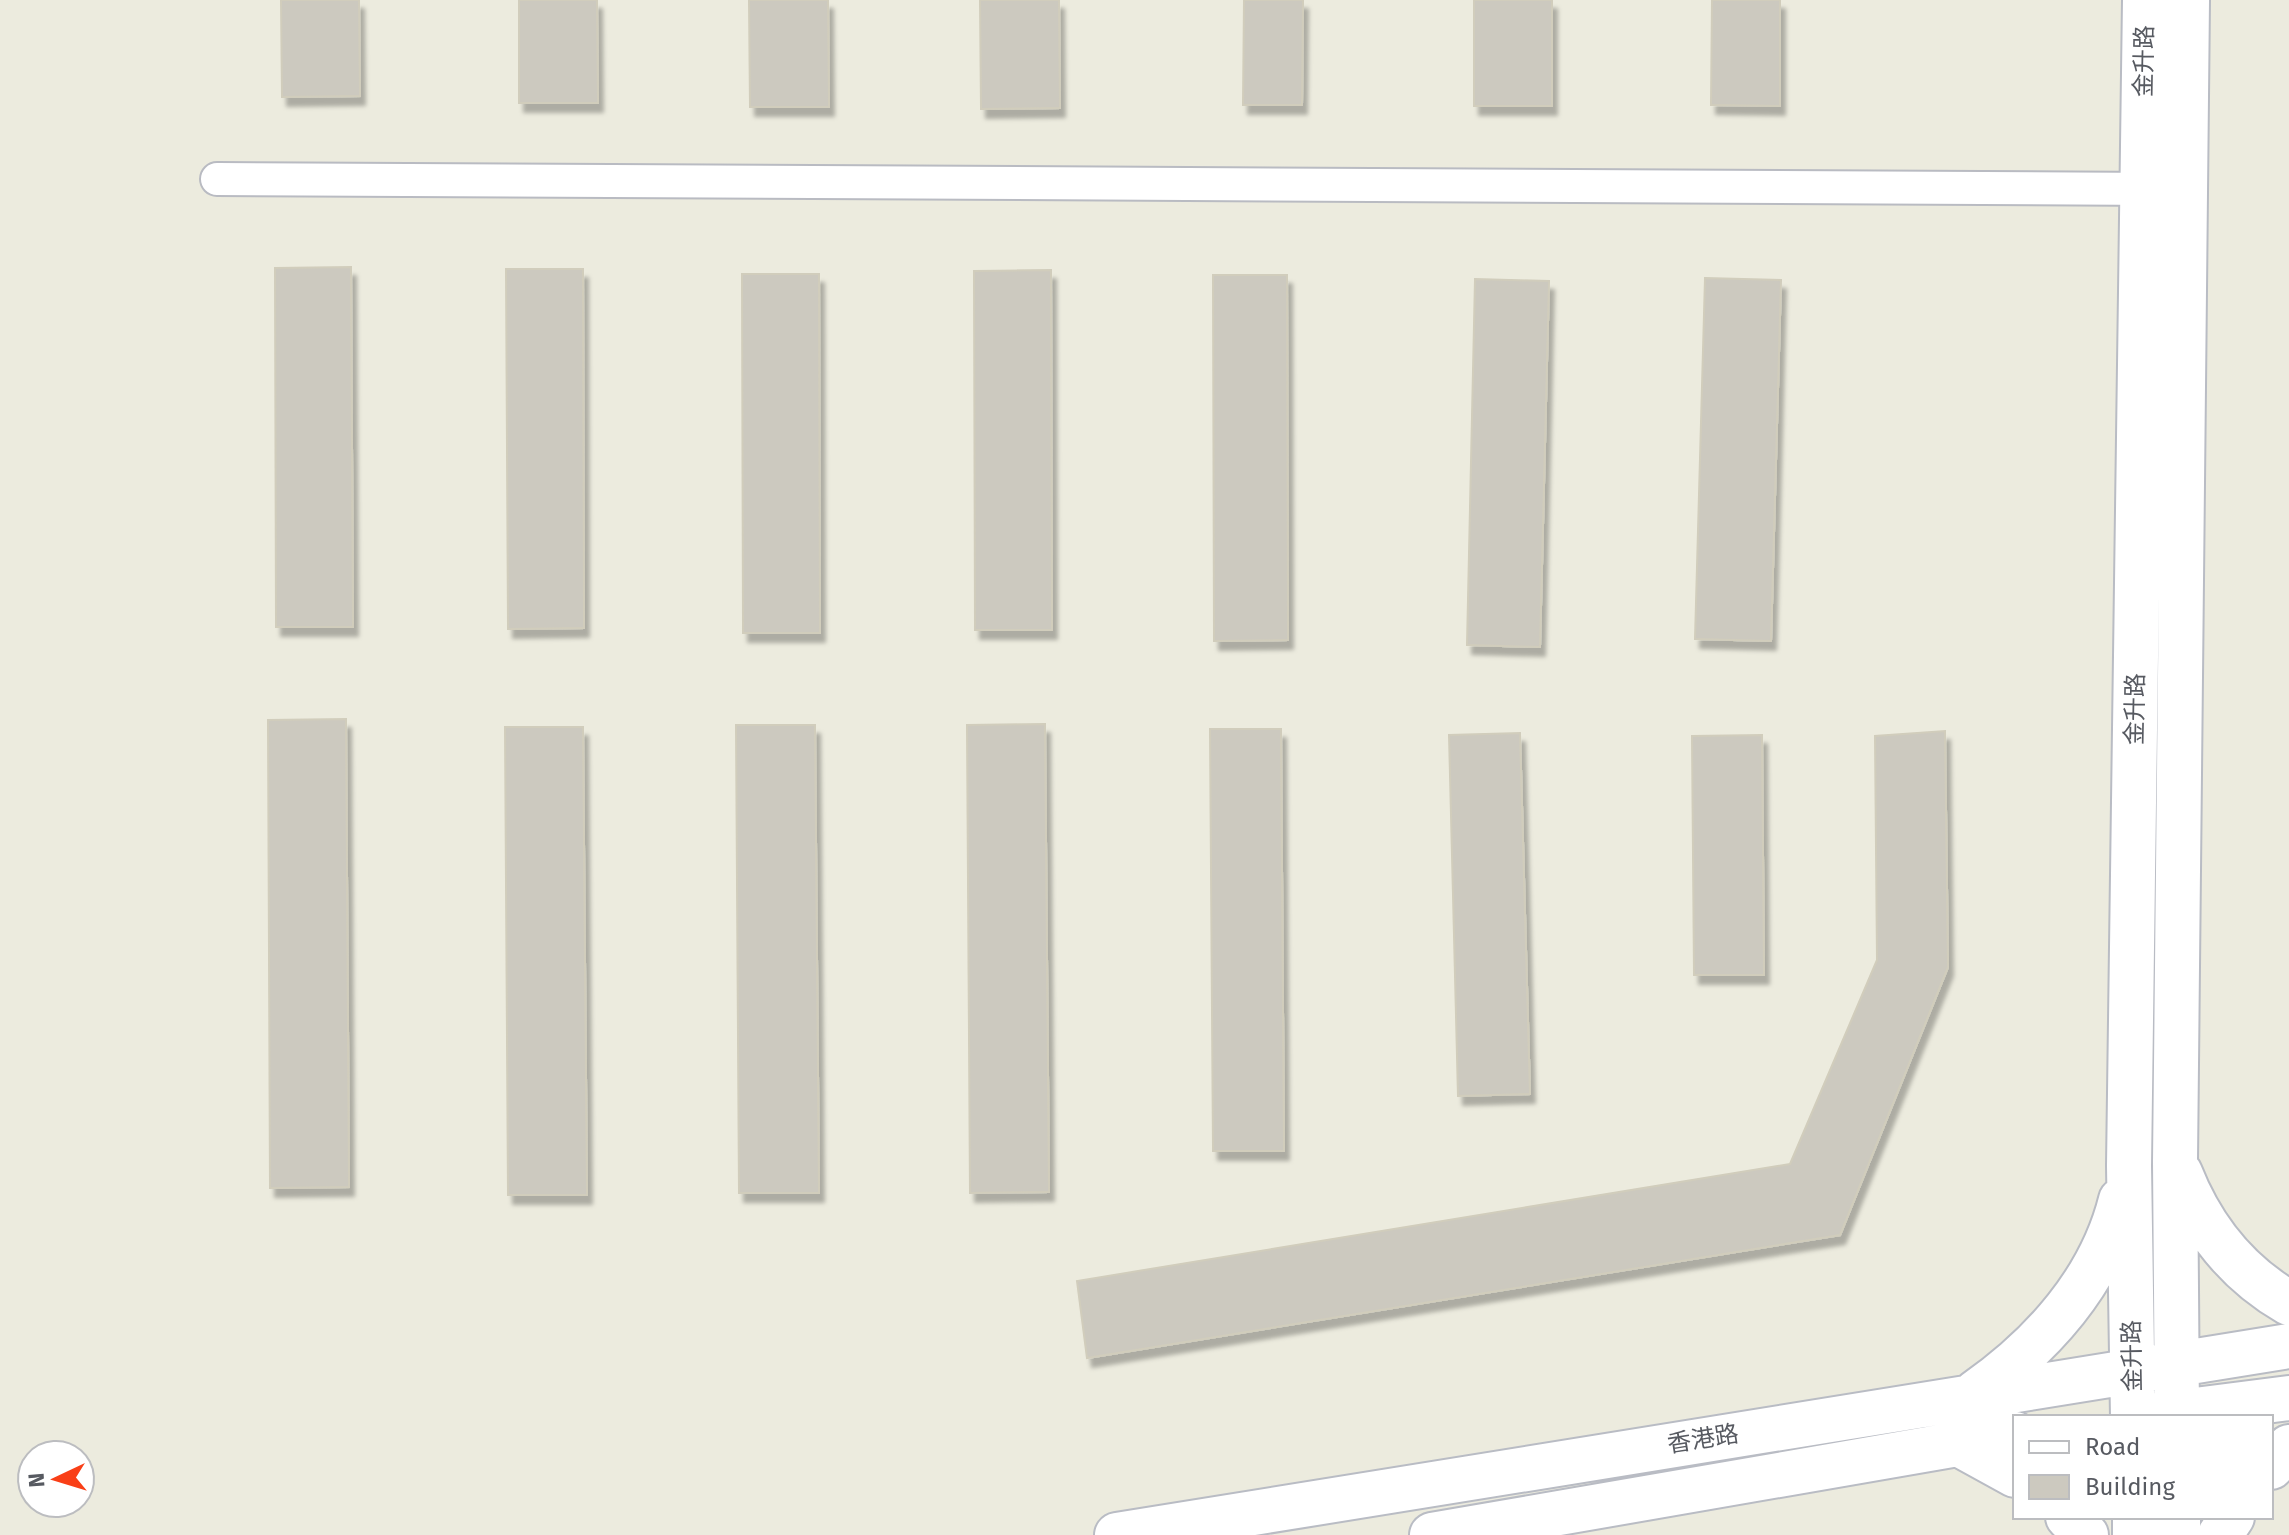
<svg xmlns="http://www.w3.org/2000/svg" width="2289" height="1535" font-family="'Fira Sans','Noto Sans SC',sans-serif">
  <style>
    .building { fill: #ccc9bf; stroke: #d1cdbc; stroke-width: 2; filter: url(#shadow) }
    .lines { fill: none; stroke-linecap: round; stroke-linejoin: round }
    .minor-casing { stroke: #b9bbc2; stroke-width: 36 }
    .secondary-casing { stroke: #b9bcc4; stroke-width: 48 }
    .minor { stroke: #fff; stroke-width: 32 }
    .secondary { stroke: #fff; stroke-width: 44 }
    .labels { text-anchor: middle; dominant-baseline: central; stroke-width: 6; stroke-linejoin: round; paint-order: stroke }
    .street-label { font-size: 24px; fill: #575a61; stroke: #fff }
  </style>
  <defs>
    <filter id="shadow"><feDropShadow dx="5" dy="9" stdDeviation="2" flood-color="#0004"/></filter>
  </defs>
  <rect width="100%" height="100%" fill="#ecebde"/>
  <!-- building -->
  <path class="building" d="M281,0h78l1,96 -78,1z
    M519,0h78l1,103h-79z
    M749,0h79l1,107h-79z
    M980,0h79l1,108 -79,1z
    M1244,0h59l-1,105h-59z
    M1474,0h78v106h-78z
    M1712,0h68v106l-69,-1z
    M351,267l2,360h-77l-1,-359z
    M506,269h77l1,359 -76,1z
    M1051,270l1,360h-77l-1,-359z
    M742,274h77l1,359h-77z
    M1213,275h74l1,365 -74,1z
    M1705,278l76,2 -10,361 -76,-2z
    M1475,279l74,2 -9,366 -73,-2z
    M346,719l3,468 -79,1 -2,-468z
    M1045,724l4,468 -79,1 -3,-468z
    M736,725h79l4,468h-80z
    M505,727h78l4,468h-79z
    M1210,729h71l3,422h-71z
    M1945,731l3,236 -108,268 -753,123 -10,-77 713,-117 87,-204 -2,-224z
    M1520,733l10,361 -72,2 -9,-361z
    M1762,735l2,240h-70l-2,-239z"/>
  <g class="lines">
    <!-- minor casing -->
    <g class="minor-casing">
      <path id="minor" d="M217,179l1945,10"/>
    </g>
    <!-- secondary casing -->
    <g class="secondary-casing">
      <path id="secondary" d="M2180,1173c22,56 57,100 109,130
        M1975,1393c67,-47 126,-112 146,-193
        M2148,1416l141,-18
        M2133,1417l-4,-251 16,-1166
        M2177,1417l-2,-256 12,-1161
        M1955,1442l60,33
        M2271,1467l18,-20
        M2068,1517l18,18
        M2135,1517v18
        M2178,1517v18
        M1117,1535l1172,-189
        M1432,1535l583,-101
        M2220,1535l12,-18"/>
    </g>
    <!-- minor -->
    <use href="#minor" class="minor"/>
    <!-- secondary -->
    <use href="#secondary" class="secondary"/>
  </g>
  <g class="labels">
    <!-- street labels -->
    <g class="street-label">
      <text transform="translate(2144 61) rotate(-89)">金升路</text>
      <text transform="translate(2135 709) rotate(-89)">金升路</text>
      <text transform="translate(2132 1356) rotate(-91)">金升路</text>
      <text transform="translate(1703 1439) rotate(-9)">香港路</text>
    </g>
  </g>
  <!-- legend -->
  <rect x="2013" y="1415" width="260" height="104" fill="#ffffff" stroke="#bcbdc0" stroke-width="2"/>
  <rect x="2029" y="1441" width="40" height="12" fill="#ffffff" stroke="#bcbdc0" stroke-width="2"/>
  <text x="2085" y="1455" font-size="24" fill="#575a61">Road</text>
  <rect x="2029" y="1475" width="40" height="24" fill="#ccc9bf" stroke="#bcbdc0" stroke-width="2"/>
  <text x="2085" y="1495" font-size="24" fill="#575a61">Building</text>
  <!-- north arrow -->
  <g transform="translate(56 1479) rotate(266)"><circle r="38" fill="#ffffff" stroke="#bcbdc0" stroke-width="2"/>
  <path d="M0-6L14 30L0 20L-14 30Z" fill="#f93f17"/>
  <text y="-12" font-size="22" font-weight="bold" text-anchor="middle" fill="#575a61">N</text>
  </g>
</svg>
